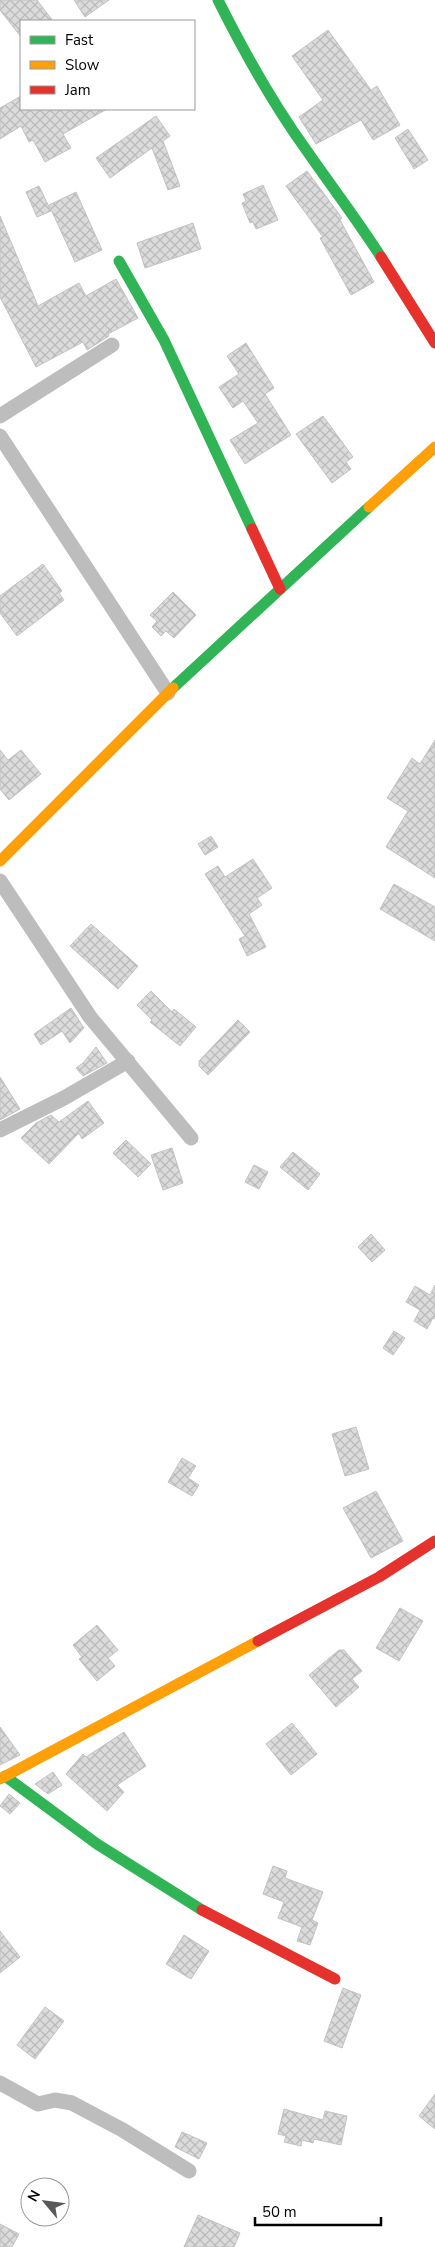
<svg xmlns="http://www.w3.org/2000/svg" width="435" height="2247" font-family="'Nunito Sans',sans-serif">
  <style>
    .building { fill: url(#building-cross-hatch); stroke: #c3c3c3 }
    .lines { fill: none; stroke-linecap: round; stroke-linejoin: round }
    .street { stroke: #bdbdbd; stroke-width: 15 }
    .fast { stroke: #30b455; stroke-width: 11 }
    .slow { stroke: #ff9f0a; stroke-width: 11 }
    .jam { stroke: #e5322d; stroke-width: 11 }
  </style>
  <defs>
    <pattern id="building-cross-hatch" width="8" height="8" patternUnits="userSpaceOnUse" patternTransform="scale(1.25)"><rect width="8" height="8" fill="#dbdbdb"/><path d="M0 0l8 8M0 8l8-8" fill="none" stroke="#bababa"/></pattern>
  </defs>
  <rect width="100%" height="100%" fill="#fff"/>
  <!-- building -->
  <path class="building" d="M0,0h37l16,21h-32v16l-21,-27z
    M74,0h35l-24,17z
    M328,30l43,60 6,-4 23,39 -27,15 -12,-20 -45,24 -17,-27 24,-17 -31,-44z
    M21,96v13h86l-44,25 8,14 -26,14 -12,-22 -4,2 -8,-16 -21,13v-31z
    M156,116l14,20 -7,5 17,45 -12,4 -16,-42 -42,30 -14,-20z
    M408,129l20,31 -14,9 -19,-31z
    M307,171l35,47 -2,2 34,62 -23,13 -31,-57 3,-1 -37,-51z
    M263,185l15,35 -22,9 -3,-7 -3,1 -8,-20 4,-2 -3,-7z
    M39,186l12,25 -14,6 -11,-25z
    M76,192l26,58 -27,12 -26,-57z
    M0,216l38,90 41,-23 7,13 30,-17 22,39 -30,16 1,2 -22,14 -4,-8 -47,25 -36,-70z
    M193,223l8,26 -56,19 -8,-25z
    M246,343l28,45 -9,6 26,41 -46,29 -15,-24 28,-17 -15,-22 -10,7 -14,-21 20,-13 -12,-18z
    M323,416l30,41 -7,5 5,7 -19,14 -36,-49z
    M43,564l19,27 -3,2 5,7 -47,36 -17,-23v-17z
    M173,592l23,23 -22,23 -8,-7 -5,5 -9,-9 5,-6 -7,-6z
    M435,740v138l-49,-31 22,-36 -21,-13 25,-40 8,6z
    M0,750l8,10 13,-10 20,24 -32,26 -9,-11z
    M211,836l7,11 -13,8 -7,-11z
    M253,859l19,29 -15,10 5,7 -13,9 17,33 -19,9 -8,-17 6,-3 -40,-62 13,-8 7,11z
    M394,884l41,23v34l-55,-32z
    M91,924l47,42 -20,23 -48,-43z
    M151,991l21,21 2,-3 22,18 -16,19 -30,-24 2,-2 -15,-15z
    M71,1008l13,20 -14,15 -8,-12 -21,14 -7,-11z
    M238,1020l12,12 -42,43 -9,-9v-5z
    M96,1047l11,16 -24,13 -7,-8 7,-5z
    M0,1077l20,32 -20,11z
    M88,1101l16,22 -22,16 -3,-6 -30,31 -28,-26 15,-15 15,-8 8,7z
    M126,1140l25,24 -13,13 -25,-24z
    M172,1148l11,35 -20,7 -12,-35z
    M293,1152l27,22 -12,16 -28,-23z
    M254,1165l14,7 -9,17 -14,-7z
    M371,1234l14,16 -13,12 -14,-15z
    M435,1285v34l-2,-1 -6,11 -13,-8 6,-11 -14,-8 9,-16 15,9z
    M394,1331l11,7 -12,17 -10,-7z
    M356,1427l13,42 -24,7 -13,-42z
    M182,1458l14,8 -8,12 11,7 -7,11 -24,-14z
    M376,1491l27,50 -32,17 -28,-50z
    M400,1608l23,13 -24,40 -23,-13z
    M97,1625l21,25 -10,8 7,8 -18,15 -18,-22 3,-2 -9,-12z
    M339,1650h5l18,21 -10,8 7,8 -23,20 -27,-32z
    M292,1723l25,31 -26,21 -25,-31z
    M0,1727l20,28 -20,10z
    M124,1732l22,34 -29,19 7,7 -17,19 -41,-37 17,-20 3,3z
    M53,1772l9,13 -14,9 -13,-10z
    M9,1794l11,9 -10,11 -10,-8z
    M273,1866l14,5 -2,7 38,14 -11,28 6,3 -8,22 -13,-4 5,-14 -24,-9 6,-16 -21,-8z
    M0,1931l20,26 -20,16z
    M184,1935l25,16 -18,28 -25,-15z
    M343,1988l18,7 -19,53 -18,-7z
    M45,2007l19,14 -29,38 -18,-14z
    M435,2094v35l-16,-13z
    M284,2109l39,11 2,-9 22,5 -6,29 -27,-6 -1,4 -11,-3 -1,6 -17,-4 2,-6 -8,-2z
    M182,2132l25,11 -8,16 -24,-12z
    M198,2215l42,18 -6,14h-50z
    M0,2224l19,10 -7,13h-12z"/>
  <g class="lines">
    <!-- street -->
    <path class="street" d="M0,416l112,-71
      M0,436l168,257
      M0,881l90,136 101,121
      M0,1130l64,-32 64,-37
      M0,2083l38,21 17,-4 17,3 49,26 68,42"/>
    <!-- fast -->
    <path class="fast" d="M218,0c26,52 55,104 89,151 25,36 51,70 74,106
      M119,261l45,79 88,189
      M173,688l196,-181
      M5,1776l92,68 105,66"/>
    <!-- slow -->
    <path class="slow" d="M369,507l66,-60
      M0,861l173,-173
      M0,1779l258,-138"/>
    <!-- jam -->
    <path class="jam" d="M381,257l54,86
      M252,529l28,60
      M258,1641l121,-64 56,-36
      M202,1910l133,69"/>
  </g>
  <!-- legend -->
  <rect x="20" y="20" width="175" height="90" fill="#ffffff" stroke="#999999"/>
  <rect x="30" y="36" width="25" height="8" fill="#30b455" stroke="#999999"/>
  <text x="65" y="45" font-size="15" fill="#000000">Fast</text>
  <rect x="30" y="61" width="25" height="8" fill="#ff9f0a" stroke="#999999"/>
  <text x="65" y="70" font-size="15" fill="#000000">Slow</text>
  <rect x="30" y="86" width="25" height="8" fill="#e5322d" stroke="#999999"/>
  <text x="65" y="95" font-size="15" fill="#000000">Jam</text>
  <!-- north arrow -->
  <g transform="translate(45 2202) rotate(299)"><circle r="24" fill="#ffffff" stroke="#999999"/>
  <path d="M0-4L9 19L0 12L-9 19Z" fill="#595959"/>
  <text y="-8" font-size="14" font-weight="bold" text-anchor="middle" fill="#000000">N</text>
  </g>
  <!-- scale -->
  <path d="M255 2217v8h126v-8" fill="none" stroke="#000000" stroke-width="2.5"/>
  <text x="262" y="2217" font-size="15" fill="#000000" stroke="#ffffff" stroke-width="4" paint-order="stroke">50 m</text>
</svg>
